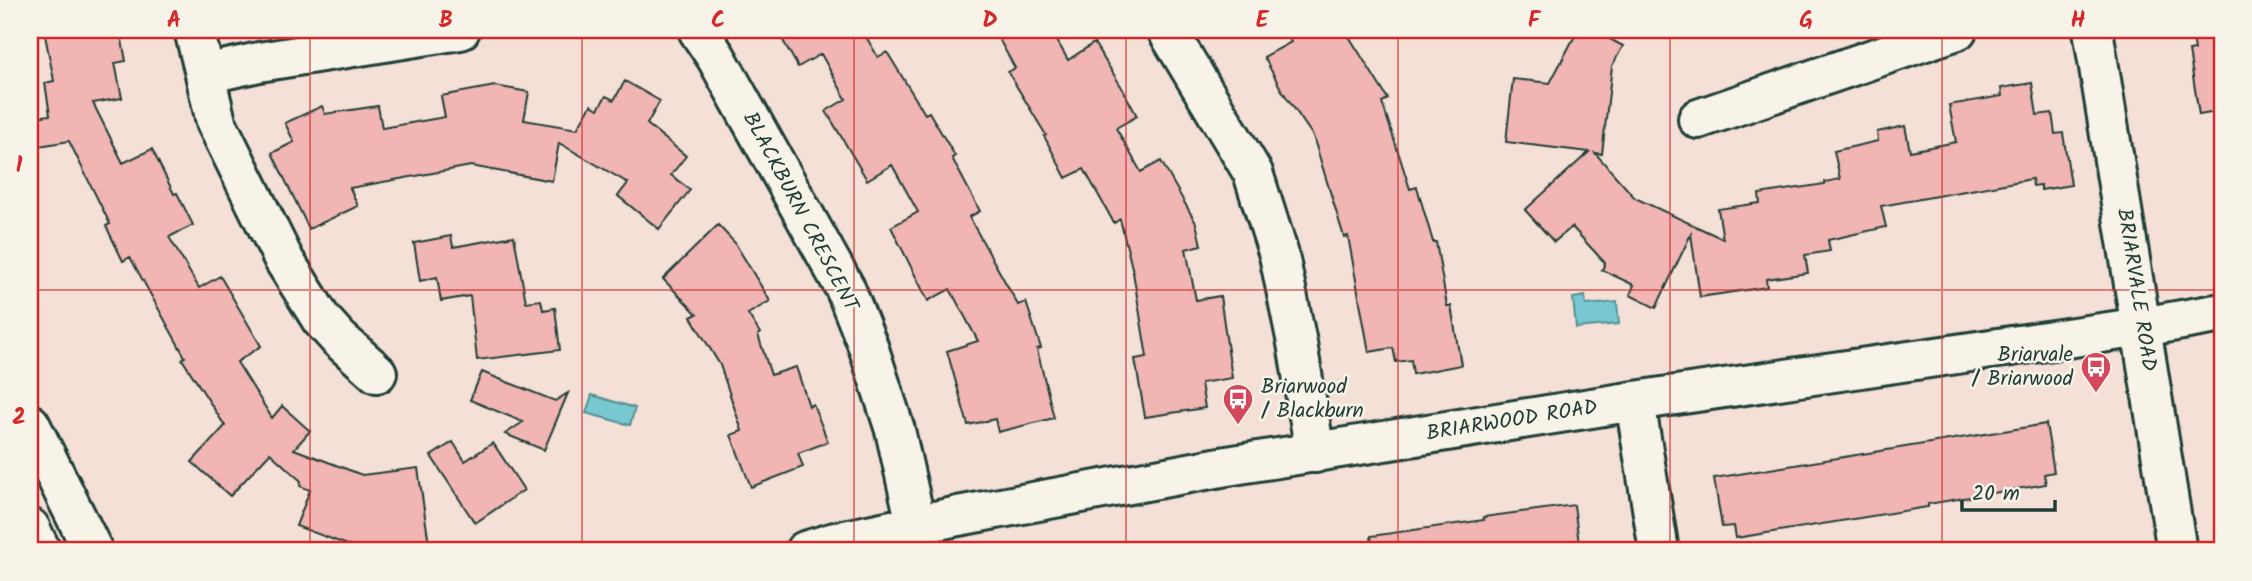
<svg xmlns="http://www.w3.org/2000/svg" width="2252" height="581" font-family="Kalam,sans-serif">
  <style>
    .water { fill: #77c8d1; stroke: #549092; stroke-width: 2 }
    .building { fill: #f1b5b4; stroke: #1f3d34; stroke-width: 2 }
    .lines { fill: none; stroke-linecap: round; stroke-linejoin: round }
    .minor-casing { stroke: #1f3d34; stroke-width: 44 }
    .major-casing { stroke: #1f3d34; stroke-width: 44 }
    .minor { stroke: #f7f3e8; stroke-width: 38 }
    .major { stroke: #f7f3e8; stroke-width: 38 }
    .grid { fill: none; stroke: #d62828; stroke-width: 2; stroke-opacity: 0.55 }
    .labels { text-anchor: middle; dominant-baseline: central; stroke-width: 5; stroke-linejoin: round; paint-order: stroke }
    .street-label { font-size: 21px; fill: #1f3d34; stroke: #f7f3e8 }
    .poi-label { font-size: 21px; fill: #1f3d34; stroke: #f7f3e8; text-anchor: end }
    .neatline { fill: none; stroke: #d62828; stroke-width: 2.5 }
    .grid-label { font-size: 23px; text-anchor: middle; font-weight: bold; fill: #d62828 }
  </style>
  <rect width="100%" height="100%" fill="#f5e0d8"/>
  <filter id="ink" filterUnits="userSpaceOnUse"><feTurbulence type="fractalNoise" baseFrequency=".0143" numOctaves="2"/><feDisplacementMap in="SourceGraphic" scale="14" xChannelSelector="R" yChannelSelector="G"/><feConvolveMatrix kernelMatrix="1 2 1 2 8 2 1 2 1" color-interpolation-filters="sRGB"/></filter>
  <g filter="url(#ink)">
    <!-- water -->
    <path class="water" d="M1585,296l1,9 31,-3 2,22 -43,4 -3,-30z
      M592,395l43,13 -5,17 -44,-12z"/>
    <!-- building -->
    <path class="building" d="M44,30h76l6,31 -11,2 7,35 -29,5 30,60 29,-14 22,45 3,-1 16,32 -24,12 30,51 21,-12 41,70 -24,16 35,56 10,-12 28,25 -16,18 68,26 56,-7 12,83h-66l-68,-25 14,-36 -10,-4 1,-5 -31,-28 -40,43 -38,-34 33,-36 -43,-67 3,-2 -55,-100 -7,4 -17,-35 4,-2 -41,-83 -30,5 -4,-29 15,-2 -5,-32 9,-2z
      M777,30h85l16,27 9,-5 38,62 4,-2 26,44 -3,2 28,53 -11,6 49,88 8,-3 15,46 -4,1 17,69 -56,14 -3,-13 -27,6 -21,-74 31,-10 -28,-52 -22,12 -37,-74 27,-15 -26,-47 -25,15 -41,-69 20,-12 -25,-45 -23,13z
      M994,30h57l17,30 26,-17 27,43 16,30 -21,12 25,44 20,-11 35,62 5,22 -15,4 10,51 24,-4 12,82 -31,5 4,25 -60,9 -10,-58 12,-2 -14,-85 -13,-53 -6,4 -30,-54 -18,9 -22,-42 2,-1 -38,-63 7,-4z
      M1284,30h61l43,69 -6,3 28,87 7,-2 16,55h3l11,64h4l10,59 -48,9 -2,-14 -15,2 -3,-14 -24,4 -21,-116 -4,1 -31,-101 -32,-47 -17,-32 27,-15z
      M1578,30h15l30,16 -11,20 -10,88 -7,-1 40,45 88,41 -5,-30 42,-6 -1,-9 66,-10v-2l15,-3 -6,-28 44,-10 -1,-9 28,-6 5,25 46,-9 -7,-37 53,-9 -1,-8 31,-5 5,32 15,-2 3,21 8,-1 8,52 -30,5v-5l-8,1 -1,-7 -151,27 5,21 -58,13 2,11 -25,4 3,18 -42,6 1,8 -67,10 -9,-63 -35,74 -26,-13 4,-10 -32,-15 3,-7 -33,-36 -18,15 -29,-32 64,-58 -83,-10 7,-63 37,4z
      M2192,30h30v81l-23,4 -10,-64 6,-1z
      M625,81l35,20 -13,23 39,32 -15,19 19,15 -31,39 -41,-33 10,-13 -69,-40 -7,38 -81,-15 -121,22 8,18 -49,23 -37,-76 22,-11 -9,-19 37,-17 3,8 53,-8 4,22 63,-11 -4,-21 54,-10 34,6 -5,28 53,9 14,-24 7,4 8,-13 8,4z
      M718,225l17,18 35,58 -22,13 12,19 -2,2 13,40 25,-8 13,39 4,-2 15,38 -30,11 5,14 -52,20 -20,-52 11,-4 -22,-66 -29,-48 6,-3 -34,-35z
      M451,236l2,11 61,-11 12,66 15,-2 2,10 12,-2 5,42 -83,10 -7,-64 -29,5 -4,-24 -17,4 -6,-38z
      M482,372l73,29 13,-8 -24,57 -39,-16 18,-12 -53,-22z
      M2046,424l8,48 -10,2 2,10 -118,20v3l-192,31 -2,-12 -12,1 -8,-49z
      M453,442l12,19 28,-18 31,47 -49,33 -44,-67z
      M1574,505l6,46h-208l-1,-15 113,-16 -1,-3z"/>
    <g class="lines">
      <!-- minor casing -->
      <g class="minor-casing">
        <path id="minor" d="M194,30l11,44 54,-12 201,-32
          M698,30l18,27 129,231 23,58 27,84 27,121
          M1167,30l86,143 26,82 18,88 18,110
          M2093,30l84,521
          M205,74l11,48 68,138 37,59 18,20 38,34
          M1698,119l259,-89
          M1635,401l24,150
          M805,551l30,-9 123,-26 263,-49 414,-66 507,-74 80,-14"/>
      </g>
      <!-- major casing -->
      <g class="major-casing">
        <path id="major" d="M30,424l63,127
          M30,528l11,23"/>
      </g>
      <!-- minor -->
      <use href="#minor" class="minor"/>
      <!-- major -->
      <use href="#major" class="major"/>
    </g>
  </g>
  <!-- grid -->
  <path class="grid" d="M310,30v521M582,30v521M854,30v521M1126,30v521M1398,30v521M1670,30v521M1942,30v521M30,290h2192"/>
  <!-- icons -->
  <defs>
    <g id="bus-pin" transform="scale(1.575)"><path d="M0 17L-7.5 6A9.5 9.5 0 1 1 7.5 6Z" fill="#d1495b" stroke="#f7f3e8"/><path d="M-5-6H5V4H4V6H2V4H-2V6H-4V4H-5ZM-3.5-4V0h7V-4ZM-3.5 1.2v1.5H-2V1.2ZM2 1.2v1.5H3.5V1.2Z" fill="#fff"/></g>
  </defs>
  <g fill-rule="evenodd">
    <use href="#bus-pin" x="2096" y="367"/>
    <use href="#bus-pin" x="1238" y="399"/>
  </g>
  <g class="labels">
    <!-- street labels -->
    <g class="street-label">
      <text transform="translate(800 212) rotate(62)">BLACKBURN CRESCENT</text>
      <text transform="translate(2136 290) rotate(81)">BRIARVALE ROAD</text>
      <text transform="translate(1512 421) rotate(-9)">BRIARWOOD ROAD</text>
    </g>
    <!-- poi labels -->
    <g class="poi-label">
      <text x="2073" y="355">Briarvale<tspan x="2073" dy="24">/ Briarwood</tspan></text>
      <text x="1261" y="387" text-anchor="start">Briarwood<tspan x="1261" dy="24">/ Blackburn</tspan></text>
    </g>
  </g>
  <!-- margin -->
  <rect width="2252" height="581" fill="none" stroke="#f7f3e8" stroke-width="77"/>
  <!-- scale -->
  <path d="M1962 500v10h93v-10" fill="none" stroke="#1f3d34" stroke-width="3.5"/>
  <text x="1972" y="500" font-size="21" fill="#1f3d34" stroke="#f7f3e8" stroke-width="5" paint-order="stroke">20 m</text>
  <rect x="38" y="38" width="2176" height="504" class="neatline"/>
  <g class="grid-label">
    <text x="174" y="27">A</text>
    <text x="446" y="27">B</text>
    <text x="718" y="27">C</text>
    <text x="990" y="27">D</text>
    <text x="1262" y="27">E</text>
    <text x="1534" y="27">F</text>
    <text x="1806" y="27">G</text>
    <text x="2078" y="27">H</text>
    <text x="19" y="172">1</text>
    <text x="19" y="424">2</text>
  </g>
</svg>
